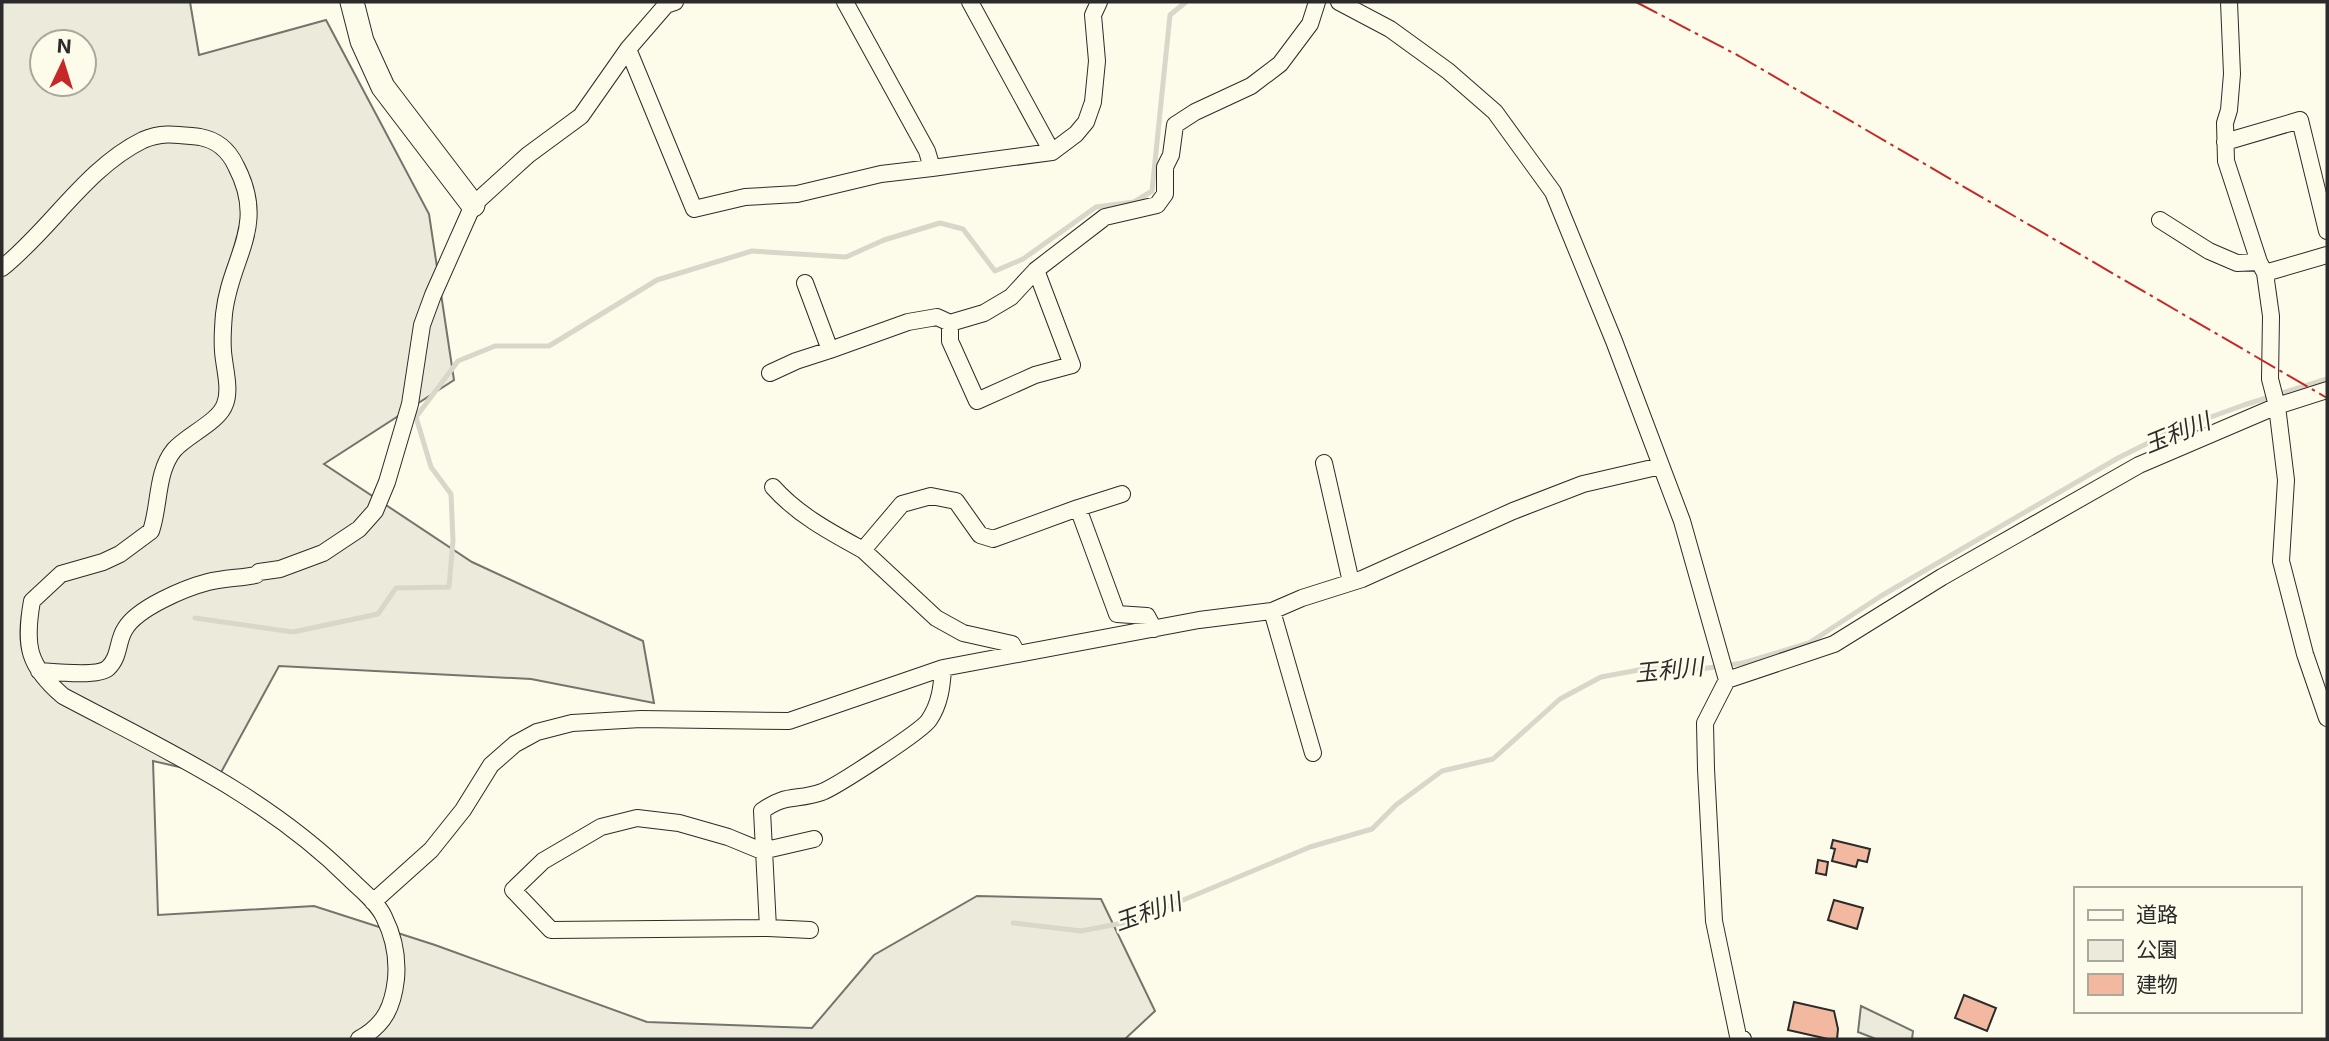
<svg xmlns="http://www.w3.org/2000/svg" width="2329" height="1041" font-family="Inter,'Noto Sans JP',sans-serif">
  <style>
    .green { fill: #ecebdb; stroke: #74746e; stroke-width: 2; fill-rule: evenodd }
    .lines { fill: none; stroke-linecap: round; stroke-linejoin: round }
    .stream { stroke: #d8d7c9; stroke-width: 5 }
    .building { fill: #f2b8a0; stroke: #2b2b2b; stroke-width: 2 }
    .street-casing { stroke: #2b2b2b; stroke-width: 18 }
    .secondary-casing { stroke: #2b2b2b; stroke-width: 25 }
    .street { stroke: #fdfbea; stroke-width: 16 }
    .secondary { stroke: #fdfbea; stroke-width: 23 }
    .power { stroke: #c62828; stroke-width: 2; stroke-dasharray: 24 5 3.5 5; stroke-linecap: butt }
    .labels { text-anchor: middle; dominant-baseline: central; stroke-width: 5; stroke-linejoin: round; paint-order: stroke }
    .water-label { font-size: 23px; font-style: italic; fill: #2b2b2b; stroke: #fdfbea }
  </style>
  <rect width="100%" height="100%" fill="#fdfbea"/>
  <!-- green -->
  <path class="green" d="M2,2h188l9,53 127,-35 103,194 25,166 -130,84 148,98 171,79 11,62 -123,-24 -252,-13 -60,110 -66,-15 5,154 156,-9 121,39 212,77 165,6 62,-73 103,-59 124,3 54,112 -30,28h-1123zM42,42h42v42h-42z
    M1861,1006l52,25 -1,8h-36l-18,-7z"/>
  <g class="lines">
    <!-- stream -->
    <path class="stream" d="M195,618l98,14 85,-18 18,-26 53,-1 4,-46 -2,-47 -20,-27 -15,-50 42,-56 37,-15h54l108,-66 95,-29 94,6 38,-17 56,-17 23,6 32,42 28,-12 73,-52 38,-5 18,-11 18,-176 16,-13
      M1013,923l68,8 52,-10 177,-74 62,-18 24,-24 46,-34 51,-12 67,-60 41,-22 43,-8h57l42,-6 66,-20 72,-47 237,-138 54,-27 72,-26 83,-26"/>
  </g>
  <!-- building -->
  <path class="building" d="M1833,840l37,9 -3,13 -9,-2 -2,7 -24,-6 3,-12 -4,-1z
    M1818,860l10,2 -2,13 -10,-2z
    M1834,900l29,8 -6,21 -29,-9z
    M1964,995l32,13 -9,23 -32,-13z
    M1794,1002l40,9 4,18 -1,10h-9l-40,-9z"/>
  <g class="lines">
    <!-- street casing -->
    <g class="street-casing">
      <path id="street" d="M845,2l82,149 5,17 120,-16 24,-18 10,-12 7,-20 4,-41 -4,-46 6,-13
        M970,2l82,150
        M1339,2l51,27 58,42 47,41 58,80 61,149 68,180 45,159
        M2229,2l3,72 -3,36 -4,13 1,38 33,101 6,11 6,43 -1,63 7,27 9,74 -5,81 24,93 22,64
        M628,49l66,160 51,-12 52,-3 84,-20 51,-6
        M2225,142l75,-22 27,111
        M2160,220l49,31 28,12 22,-1
        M2,268c49,-39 84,-100 141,-128 20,-9 37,-5 57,-3 17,3 29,14 36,29 32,61 -6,91 -12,148 -1,12 -2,25 -1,37 1,16 8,38 2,53 -6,18 -38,31 -51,46 -18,22 -14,55 -23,81l-31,23 -17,8 -42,12 -29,27c-8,45 -4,65 31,95 102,54 203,100 286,182 12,12 28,24 35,39 10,20 14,40 12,62 -3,27 -11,46 -37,60
        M1036,270l36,95 -37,10 -58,26 -27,-60v-18l34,-10 27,-16 25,-27 69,-53 52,-12 8,-11v-27l6,-12 4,-30 20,-13 56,-26 29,-22 30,-40 7,-22
        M2265,273l62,-18
        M805,283l25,67 78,-28 29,-5 13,6
        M770,373l26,-12 34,-11
        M1324,463l27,119
        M773,487c25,28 57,45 90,63
        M1078,508l44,-14
        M1272,611l41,142
        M1017,653l-5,-9 -49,-11 -27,-15 -73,-68 39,-46 29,-8 25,5 24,34 13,4 85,-31 39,106 30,2 7,13
        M39,671c15,1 59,6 69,-3 12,-11 9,-27 17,-39 12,-21 60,-41 83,-47 15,-4 32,-4 48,-7l3,-3 21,-3 43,-16 36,-24 16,-18 12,-29 23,-78 12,-79 11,-30 40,-90 55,-50 53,-39 47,-67 38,-44 9,-3
        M814,839l-52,12 -34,-14 -49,-14 -42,-5 -36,9 -58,34 -30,29 38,40 217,-2 -6,-117c24,-18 35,-10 60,-19 15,-6 100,-61 107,-72 11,-16 13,-34 14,-52
        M373,902l58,-52 32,-40 28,-45 24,-21 22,-12 35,-9 69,-4 148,2 154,-53 256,-48 73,-9 30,-13 60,-19 151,-68 70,-27 78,-18
        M768,928l42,2
        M1743,1039l-5,-3 -24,-115 -8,-152 -1,-46 22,-43 107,-36 108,-67 197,-112 138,-59 50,-16"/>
    </g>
    <!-- secondary casing -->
    <g class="secondary-casing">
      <path id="secondary" d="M352,2l10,39 21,46 90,118"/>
    </g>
    <!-- street -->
    <use href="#street" class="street"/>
    <!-- secondary -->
    <use href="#secondary" class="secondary"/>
    <!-- power -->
    <path class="power" d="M1636,2l103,54 588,342"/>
  </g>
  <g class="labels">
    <!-- water labels -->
    <g class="water-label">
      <text transform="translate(2177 433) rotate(-22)">玉利川</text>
      <text transform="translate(1669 670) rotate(-6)">玉利川</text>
      <text transform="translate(1148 912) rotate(-19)">玉利川</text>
    </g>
  </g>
  <!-- border -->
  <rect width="2329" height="1041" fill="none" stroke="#2b2b2b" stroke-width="7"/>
  <!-- legend -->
  <rect x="2074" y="887" width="228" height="126" fill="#fdfbea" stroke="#a9a89e" stroke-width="2"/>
  <rect x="2088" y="910" width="35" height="10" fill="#fdfbea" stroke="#a9a89e" stroke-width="2"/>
  <text x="2136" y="922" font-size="21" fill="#2b2b2b">道路</text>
  <rect x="2088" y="940" width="35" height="21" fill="#ecebdb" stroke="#a9a89e" stroke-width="2"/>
  <text x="2136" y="957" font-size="21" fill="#2b2b2b">公園</text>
  <rect x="2088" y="974" width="35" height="21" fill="#f2b8a0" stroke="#a9a89e" stroke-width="2"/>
  <text x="2136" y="992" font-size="21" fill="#2b2b2b">建物</text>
  <!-- north arrow -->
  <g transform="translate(63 63) rotate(4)"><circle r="33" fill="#fdfbea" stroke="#a9a89e" stroke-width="2"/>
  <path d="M0-5L12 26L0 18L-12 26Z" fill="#c62828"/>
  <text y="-10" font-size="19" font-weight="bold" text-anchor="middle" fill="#2b2b2b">N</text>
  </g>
</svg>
